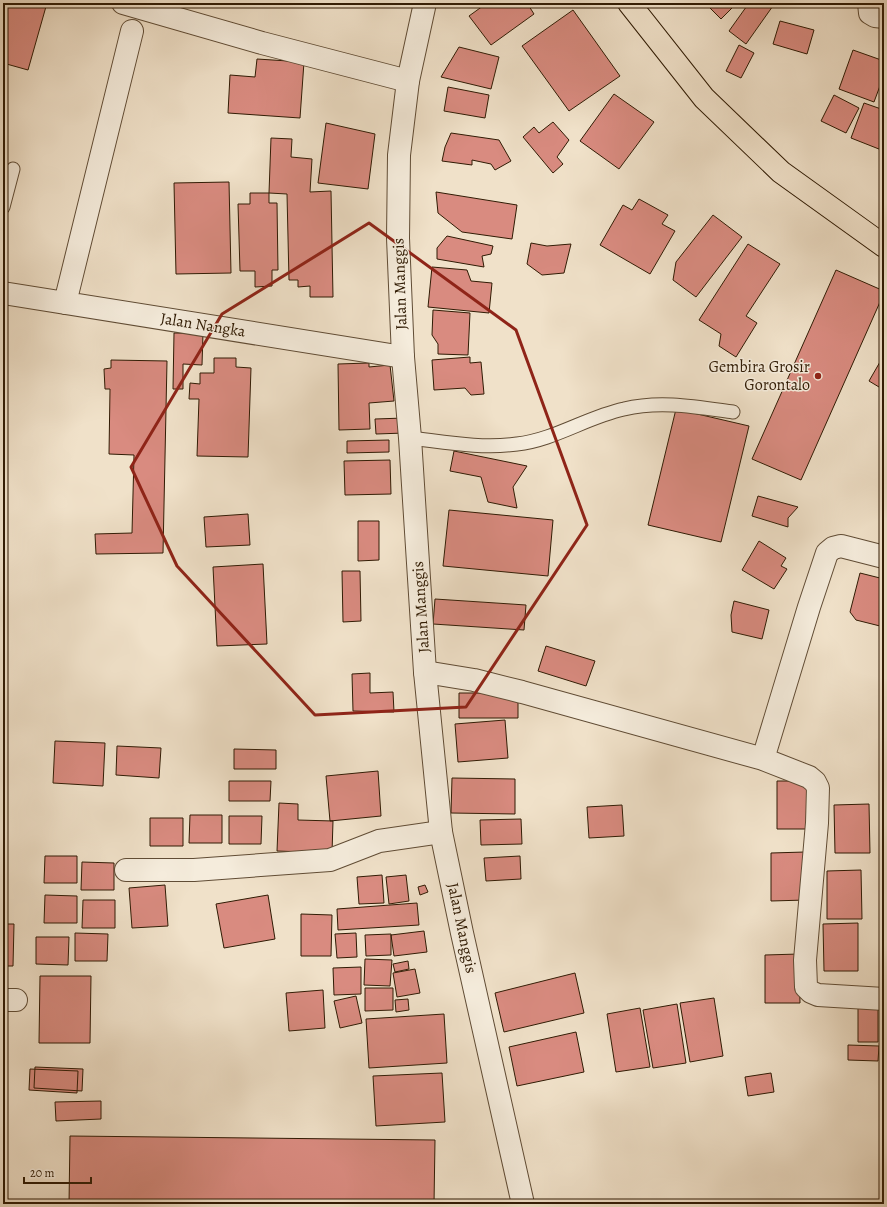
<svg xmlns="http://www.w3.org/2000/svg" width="887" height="1207" font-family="Alegreya,serif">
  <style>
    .building { fill: #d98b80; stroke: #301b04 }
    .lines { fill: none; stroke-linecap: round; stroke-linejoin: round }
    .service-casing { stroke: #604c35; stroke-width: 15 }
    .minor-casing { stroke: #604c35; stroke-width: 24 }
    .tertiary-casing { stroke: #604c35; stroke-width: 24 }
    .trunk-casing { stroke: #301b04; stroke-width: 24 }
    .service { stroke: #f5ecdc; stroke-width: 13 }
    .minor { stroke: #f5ecdc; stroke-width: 22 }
    .tertiary { stroke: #f5ecdc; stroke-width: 22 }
    .trunk { stroke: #f0e1c9; stroke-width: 22 }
    .marked { fill: none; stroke: #8f2418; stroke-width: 3; stroke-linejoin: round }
    .poi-dot { fill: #8f2418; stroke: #f5ecdc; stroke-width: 1.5 }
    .labels { text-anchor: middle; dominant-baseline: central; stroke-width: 3; stroke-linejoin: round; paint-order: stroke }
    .street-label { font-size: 16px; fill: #301b04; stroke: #f5ecdc }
    .poi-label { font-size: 16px; fill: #301b04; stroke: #f5ecdc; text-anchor: end }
  </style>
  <rect width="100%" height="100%" fill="#f0e1c9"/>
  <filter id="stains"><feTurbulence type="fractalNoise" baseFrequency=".005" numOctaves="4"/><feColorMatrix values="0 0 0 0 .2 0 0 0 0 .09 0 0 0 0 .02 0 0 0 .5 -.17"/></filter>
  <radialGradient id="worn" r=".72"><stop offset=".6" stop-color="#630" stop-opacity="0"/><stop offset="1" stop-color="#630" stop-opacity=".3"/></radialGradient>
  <!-- building -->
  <path class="building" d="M3,3h44l-19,67 -25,-7z
    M487,3h40l7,11 -43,31 -22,-29z
    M705,3h32l-16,16z
    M749,3h26l-29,41 -17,-13z
    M573,10l47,66 -51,35 -47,-65z
    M780,21l34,9 -7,24 -34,-10z
    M739,45l15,8 -13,25 -15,-7z
    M459,47l40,10 -8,32 -50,-12z
    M853,50l31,11v14l-10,27 -35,-13z
    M257,59l47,3 -4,56 -72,-5 2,-38 25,2z
    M448,87l41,8 -4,23 -41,-7z
    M614,94l40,28 -35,47 -39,-28z
    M834,95l25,13 -13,25 -25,-12z
    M864,103l20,7v41l-33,-13z
    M553,122l16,18 -12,17 6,7 -10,9 -30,-36 11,-10 5,6z
    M326,123l49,11 -7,55 -50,-6z
    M451,133l48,7 12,21 -16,9 -4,-6 -19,-4v5l-30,-4 3,-14z
    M271,138l21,1 -1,18 21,2 -2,33 21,-1 2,106h-23v-11l-12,1v-7h-9l-2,-86 -18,-1z
    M229,182l2,91 -55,1 -2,-91z
    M436,192l81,13 -5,34 -50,-7 -24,-19z
    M250,193h19v10h8l1,67h-6v16l-17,1v-16h-15l-2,-67h12z
    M639,199l29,16 -6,9 13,7 -25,43 -50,-29 23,-40 9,5z
    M713,215l29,22 -46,60 -23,-17 3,-18z
    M447,236l46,10 -2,8 -9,2 2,11 -47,-8v-11z
    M531,243l16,3 24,-2 -7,29 -22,2 -15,-11z
    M748,244l32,20 -34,52 11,7 -21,34 -17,-11 2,-12 -22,-14z
    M432,267l35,3 4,11 21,2 -3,30 -61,-6z
    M836,270l48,21v2l-83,187 -49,-21z
    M433,310l37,3 -2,42 -30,-1v-10l-6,-9z
    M174,333h29l-1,32 -19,-1v25h-10z
    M884,355v35l-15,-9z
    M470,357v6l11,-1 3,32 -13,1 -6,-7 -31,2 -2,-30z
    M214,358h22v9l15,1 -3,89 -51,-1 2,-57h-10l1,-16 10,1v-11h14z
    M111,360l56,1 -4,192 -67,1 -1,-20 37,-1 2,-78 -25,-1 1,-65h-5l-1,-20 7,-1z
    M369,363v4l21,-2 4,36 -25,2 1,26 -31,1 -1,-66z
    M676,409l73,17 -28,116 -73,-17z
    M404,418l1,15 -29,1 -1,-15z
    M389,440v12l-42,1v-12z
    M454,451l73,15 -14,21 4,21 -29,-6 -7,-25 -31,-6z
    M390,460l1,34 -46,1 -1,-34z
    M758,496l40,11 -10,11v9l-36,-11z
    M449,510l104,10 -5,56 -105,-10z
    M248,514l2,31 -44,2 -2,-30z
    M358,521h21v39l-21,1z
    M759,541l27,17 -5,8 6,3 -13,20 -32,-19z
    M263,564l4,80 -50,2 -4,-79z
    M342,571h18l1,50 -18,1z
    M860,573l24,6v48l-28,-7 -6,-8z
    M435,599l91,6 -2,25 -91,-6z
    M734,601l35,9 -7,29 -30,-7 -1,-17z
    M546,646l49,15 -9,25 -48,-15z
    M370,673v20l23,-1 1,20 -41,-1 -1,-37z
    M459,693h59v25h-59z
    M505,720l3,38 -50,4 -3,-38z
    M55,741l50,2 -2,43 -50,-3z
    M117,746l44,2 -2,30 -43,-3z
    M234,749l42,1v19h-42z
    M378,771l3,45 -51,5 -4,-45z
    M452,778l63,1v35l-64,-1z
    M229,781h42l-1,20h-41z
    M777,781h34v48h-34z
    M279,803l19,1v16l35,1 -1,32 -55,-2z
    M869,804l1,49h-35l-1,-48z
    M622,805l2,31 -35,2 -2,-31z
    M190,815h32v28h-33z
    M229,816h33l-1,28h-32z
    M150,818h33v28h-33z
    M521,819l1,25 -41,1 -1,-25z
    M805,852l1,48 -35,1v-48z
    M45,856h32v27h-33z
    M520,856l1,23 -35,2 -2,-23z
    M82,862l32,1v27h-33z
    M861,870l1,49h-35v-48z
    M382,875l2,28 -25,1 -2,-27z
    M406,875l3,26 -20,3 -3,-27z
    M165,885l3,41 -36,2 -3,-40z
    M425,885l3,7 -8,3 -2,-8z
    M45,895l32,1v27h-33z
    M268,895l7,44 -51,9 -8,-44z
    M83,900h32v28h-33z
    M417,903l2,22 -81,5 -1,-21z
    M301,914l31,1 -1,41h-30z
    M858,923v48h-34l-1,-47z
    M3,924h11l-1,42h-10z
    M424,931l3,21 -33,4 -3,-21z
    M75,933l33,1 -1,27h-32z
    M356,933l1,24 -20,1 -2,-24z
    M391,934v21l-25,1 -1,-21z
    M36,937h33l-1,28 -32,-1z
    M799,954l1,49h-35v-48z
    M365,959l27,1 -2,26 -26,-1z
    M408,961l1,8 -14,3 -2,-8z
    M361,967v27l-27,1 -1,-27z
    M415,969l5,24 -23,4 -4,-24z
    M575,973l9,40 -80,19 -9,-39z
    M40,976h51l-1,67h-51z
    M365,988h28v22l-28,1z
    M323,990l2,38 -36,3 -3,-38z
    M356,996l6,27 -22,5 -6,-27z
    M714,998l9,58 -33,6 -10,-59z
    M408,999l1,11 -13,2 -1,-12z
    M677,1004l9,59 -33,5 -10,-58z
    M640,1008l10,59 -34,5 -9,-58z
    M858,1008h20v34h-20z
    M444,1014l3,49 -78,5 -3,-49z
    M884,1019v25h-3z
    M576,1032l8,40 -67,14 -8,-39z
    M848,1045l31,1 -1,15 -30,-1z
    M35,1067l48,2 -1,22 -48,-3z
    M30,1069l48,2 -1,22 -48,-3z
    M442,1073l3,49 -69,4 -3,-50z
    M771,1073l3,19 -26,4 -3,-19z
    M881,1091h3v15h-1z
    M101,1101v18l-45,2 -1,-19z
    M70,1136l365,4 -1,64h-365z"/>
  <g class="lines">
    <!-- service casing -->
    <g class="service-casing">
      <path id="service" d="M3,207l10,-38
        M410,438c35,4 71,11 107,6 37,-4 70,-27 107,-35 36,-9 73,-2 109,3"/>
    </g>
    <!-- minor casing -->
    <g class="minor-casing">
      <path id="minor" d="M123,3l139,40 146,38
        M869,3l1,10 5,3 9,1
        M3,293l400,64
        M65,303l67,-272
        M425,672l49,8 48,12 241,67 46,18 6,5 3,6 -1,35 -12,137 1,27 5,5 7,3 66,4
        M763,759l46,-152 18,-54 6,-5 8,-2 43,11
        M126,870h68l136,-10 49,-19 62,-9
        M3,1000h13"/>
    </g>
    <!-- tertiary casing -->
    <g class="tertiary-casing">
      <path id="tertiary" d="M425,3l-17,78 -9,74 -1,83 5,119 7,81 15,234 16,160 21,101 61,271"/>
    </g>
    <!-- trunk casing -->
    <g class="trunk-casing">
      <path id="trunk" d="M629,3l75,95 77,74 103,74"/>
    </g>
    <!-- service -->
    <use href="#service" class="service"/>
    <!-- minor -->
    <use href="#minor" class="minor"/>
    <!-- tertiary -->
    <use href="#tertiary" class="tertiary"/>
    <!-- trunk -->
    <use href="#trunk" class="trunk"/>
  </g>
  <!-- marked area -->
  <path class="marked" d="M369,223l147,107 71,195 -121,182 -151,8 -138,-149 -46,-99 91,-153z"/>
  <!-- markers -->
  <circle class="poi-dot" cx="818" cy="376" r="4"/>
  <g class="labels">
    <!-- street labels -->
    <g class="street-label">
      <text transform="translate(400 284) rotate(-92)">Jalan Manggis</text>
      <text transform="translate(203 325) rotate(9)">Jalan Nangka</text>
      <text transform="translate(421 607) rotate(-94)">Jalan Manggis</text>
      <text transform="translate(462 928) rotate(78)">Jalan Manggis</text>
    </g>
    <!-- poi labels -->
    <g class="poi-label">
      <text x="810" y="367">Gembira Grosir<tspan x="810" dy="18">Gorontalo</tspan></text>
    </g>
  </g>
  <!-- margin -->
  <rect width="887" height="1207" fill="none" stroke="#f0e1c9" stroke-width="16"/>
  <rect x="4" y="4" width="879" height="1199" fill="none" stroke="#301b04" stroke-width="2"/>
  <rect x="8" y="8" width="871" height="1191" fill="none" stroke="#301b04"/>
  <!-- scale -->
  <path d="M24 1177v6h67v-6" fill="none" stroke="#301b04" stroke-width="2"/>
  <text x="30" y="1177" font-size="12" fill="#301b04" stroke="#f5ecdc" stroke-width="3" paint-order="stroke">20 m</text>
  <rect width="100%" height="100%" filter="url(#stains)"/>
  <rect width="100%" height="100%" fill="url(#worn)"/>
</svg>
